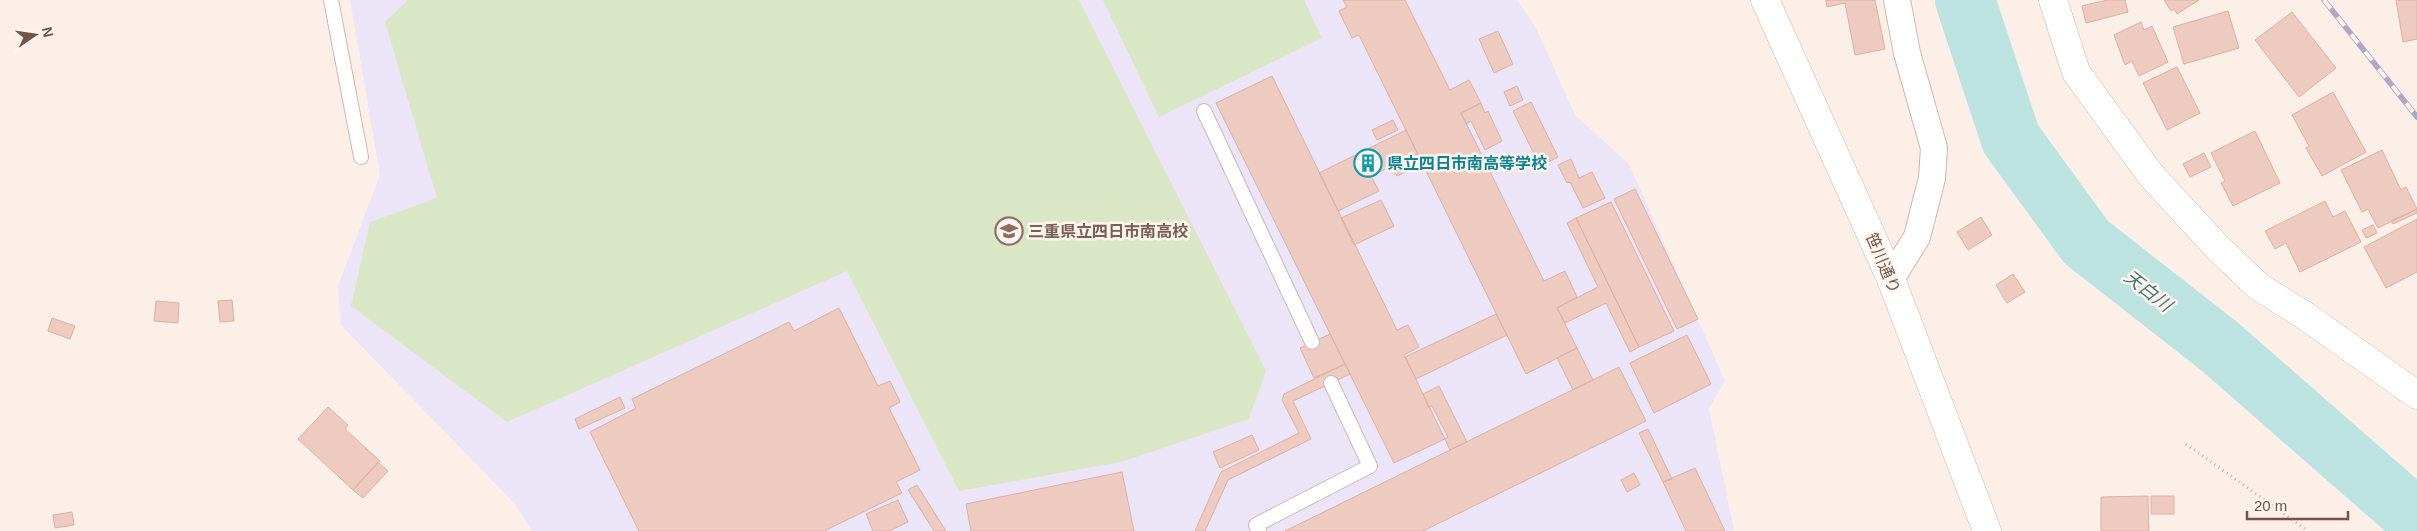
<svg xmlns="http://www.w3.org/2000/svg" width="2417" height="531" font-family="Helvetica,'Noto Sans JP',sans-serif">
  <style>
    .education { fill: #ece4f7 }
    .green { fill: #dae7c6 }
    .lines { fill: none; stroke-linecap: round; stroke-linejoin: round }
    .river { stroke: #bde3e1; stroke-width: 60 }
    .building { fill: #eecbc1; stroke: #dfafa2 }
    .lane-casing { stroke: #ceb8b1; stroke-width: 16 }
    .street-casing { stroke: #ceb8b1; stroke-width: 28 }
    .secondary-casing { stroke: #d0b7ae; stroke-width: 29 }
    .path { stroke: #d3aea4; stroke-width: 3; stroke-dasharray: 1 4; stroke-linecap: butt }
    .lane { stroke: #fff; stroke-width: 14 }
    .street { stroke: #fff; stroke-width: 26 }
    .secondary { stroke: #fff; stroke-width: 28 }
    .rail-casing { stroke: #b1a6c4; stroke-width: 5.5 }
    .rail { stroke: #fef4ed; stroke-width: 4; stroke-dasharray: 11; stroke-linecap: butt }
    .labels { text-anchor: middle; dominant-baseline: central; stroke-width: 5; stroke-linejoin: round; paint-order: stroke }
    .culture-label { font-size: 16px; font-weight: bold; fill: #0d838f; stroke: #fef4ed; text-anchor: start }
    .education-label { font-size: 16px; font-weight: bold; fill: #785e54; stroke: #fef4ed; text-anchor: start }
    .street-label { font-size: 16px; fill: #72544d; stroke: #fef4ed }
    .water-label { font-size: 18px; font-style: italic; fill: #427676; stroke: #fef4ed }
  </style>
  <rect width="100%" height="100%" fill="#fbefe7"/>
  <!-- education -->
  <path class="education" d="M350,0h1167l19,28 39,87 54,49 96,217 -16,27 25,123h-1202l-17,-27 -174,-179 -3,-39 42,-111z"/>
  <!-- green -->
  <path class="green" d="M408,0h671l187,371 -17,48 -128,43 -162,29 -112,-220 -340,151 -156,-116 19,-84 67,-24 -52,-176z
    M1103,0h201l18,38 -163,79z"/>
  <g class="lines">
    <!-- river -->
    <path class="river" d="M1965,0l46,139 75,103 133,104 198,173"/>
  </g>
  <!-- building -->
  <path class="building" d="M1343,0h62l45,90 19,-10 12,23 -20,10 83,168 21,-10 12,26 -20,11 20,40 -51,26 -167,-339 -7,3 -13,-27 8,-4z
    M1826,0h49l10,49 -30,6 -10,-52 -18,4z
    M2107,0h18l3,12 -42,11 -4,-17z
    M2164,0h35l-22,14 -3,-5 -3,2z
    M2396,0h21v39l-14,3z
    M2228,11l11,37 -55,16 -11,-37z
    M2292,12l44,56 -37,29 -44,-57z
    M2141,22l3,8 8,-4 16,36 -29,14 -7,-15 -7,4 -11,-30z
    M1498,31l15,33 -19,9 -15,-34z
    M2177,67l23,46 -33,17 -24,-47z
    M1272,76l125,254 11,-5 11,22 -15,8 41,84 -51,24 -178,-360z
    M1517,86l6,14 -13,6 -6,-14z
    M2333,92l33,60 -44,24 -16,-28 3,-2 -17,-31z
    M1531,102l27,55 -18,9 -27,-55z
    M1481,103l4,10 3,-2 14,30 -17,9 -14,-29 -5,3 -5,-11z
    M1393,120l5,10 -21,10 -5,-10z
    M1406,130l12,24 -47,22 8,15 -41,20 -19,-38z
    M2255,131l25,52 -47,23 -12,-23 4,-2 -14,-28z
    M2382,150l19,40 5,-3 11,22 -39,19 -10,-19 -6,3 -21,-42z
    M2204,153l7,14 -21,10 -7,-13z
    M1413,157l5,9 -21,10 -5,-9z
    M1571,159l8,19 13,-6 13,26 -22,10 -13,-26 -3,1 -9,-18z
    M1635,189l63,130 -21,10 -63,-130z
    M1381,200l13,26 -40,19 -13,-27z
    M2325,201l8,16 12,-6 16,31 -61,30 -14,-29 -11,6 -10,-18z
    M1611,202l63,129 -35,16 -63,-129z
    M2417,209v4l-24,11 -2,-3z
    M1981,217l11,18 -24,15 -11,-18z
    M1576,218l63,129 -9,5 -24,-49 -41,20 -8,-15 41,-21 -31,-64z
    M2417,219v53l-31,16 -22,-41z
    M2373,225l4,8 -11,5 -4,-8z
    M2013,274l12,18 -18,11 -11,-18z
    M232,300l2,21 -14,1 -2,-21z
    M156,301l23,2 -1,20 -24,-2z
    M839,308l39,78 12,-5 10,21 -11,6 31,62 -24,12 6,11 -78,38h-185l-49,-99 46,-24 -4,-9 157,-77 5,9z
    M1496,314l11,21 -91,44 -11,-22z
    M52,318l23,8 -5,13 -22,-8z
    M1330,334l15,30 -31,14 -14,-30z
    M1687,335l24,49 -57,29 -24,-50z
    M1577,348l16,32 -20,10 -16,-32z
    M1345,364l5,10 -57,27 18,38 -83,41 -23,51h-10l26,-59 78,-39 -17,-33 2,-6z
    M1619,367l27,54 -223,110h-138z
    M1439,386l28,56 -17,8 -5,-11 3,-2 -16,-31 -3,2 -6,-14z
    M620,397l5,11 -46,21 -4,-10z
    M328,407l20,18 -3,4 35,32 -27,29 -55,-51z
    M1648,429l24,50 -9,3 -24,-49z
    M1252,435l7,15 -39,18 -7,-16z
    M378,462l10,9 -25,27 -10,-8z
    M1695,468l30,63h-39l-23,-49z
    M1122,472l12,59h-163l-5,-27z
    M1634,473l6,12 -13,7 -6,-12z
    M917,485l29,46h-12l-26,-41z
    M2148,496l1,35h-48v-34z
    M2151,496h23v18h-23z
    M898,500l10,22 -19,9h-16l-7,-17z
    M72,512l2,13 -19,3 -2,-13z"/>
  <g class="lines">
    <!-- lane casing -->
    <g class="lane-casing">
      <path id="lane" d="M331,0l30,157
        M1204,111l108,231
        M1259,531l-3,-6 114,-59 -39,-83"/>
    </g>
    <!-- street casing -->
    <g class="street-casing">
      <path id="street" d="M1891,279l26,-42 15,-59 2,-30 -27,-95 -10,-53"/>
    </g>
    <!-- secondary casing -->
    <g class="secondary-casing">
      <path id="secondary" d="M1765,0l126,279 96,252
        M2053,0l23,72 74,102 66,72 43,41 45,28 113,80"/>
    </g>
    <!-- path -->
    <path class="path" d="M2186,444l122,87"/>
    <!-- lane -->
    <use href="#lane" class="lane"/>
    <!-- street -->
    <use href="#street" class="street"/>
    <!-- secondary -->
    <use href="#secondary" class="secondary"/>
    <!-- rail casing -->
    <g class="rail-casing">
      <path id="rail" d="M2324,0l93,117"/>
    </g>
    <!-- rail -->
    <use href="#rail" class="rail"/>
  </g>
  <!-- icons -->
  <defs>
    <g id="building-ring" transform="scale(1.4375)"><circle r="9.5" fill="#fef4ed" stroke="#0f9aa8" stroke-width="1.5"/><path d="M-4-6H4V6H1V3H-1V6H-4ZM-2.5-4.3h1.7v1.8h-1.7ZM.8-4.3h1.7v1.8H.8ZM-2.5-1h1.7V.8h-1.7ZM.8-1h1.7V.8H.8Z" fill="#0f9aa8"/></g>
    <g id="school-ring" transform="scale(1.4375)"><circle r="9.5" fill="#fef4ed" stroke="#8d6e63" stroke-width="1.5"/><path d="M0-5L7-2L0 1L-7-2ZM-4 1L0 2.5L4 1V4Q0 6-4 4Z" fill="#8d6e63"/></g>
  </defs>
  <g fill-rule="evenodd">
    <use href="#building-ring" x="1368" y="163"/>
    <use href="#school-ring" x="1009" y="231"/>
  </g>
  <g class="labels">
    <!-- culture labels -->
    <g class="culture-label">
      <text x="1387" y="163">県立四日市南高等学校</text>
    </g>
    <!-- education labels -->
    <g class="education-label">
      <text x="1028" y="231">三重県立四日市南高校</text>
    </g>
    <!-- street labels -->
    <g class="street-label">
      <text transform="translate(1883 263) rotate(67)">笹川通り</text>
    </g>
    <!-- water labels -->
    <g class="water-label">
      <text transform="translate(2148 291) rotate(38)">天白川</text>
    </g>
  </g>
  <!-- north arrow -->
  <g transform="translate(35 35) rotate(77)" stroke="#fef4ed" stroke-width="4" paint-order="stroke">
  <path d="M0-4L9 19L0 12L-9 19Z" fill="#72544d"/>
  <text y="-8" font-size="14" font-weight="bold" text-anchor="middle" fill="#72544d">N</text>
  </g>
  <!-- scale -->
  <path d="M2247 511v8h101v-8" fill="none" stroke="#72544d" stroke-width="2.5"/>
  <text x="2254" y="511" font-size="15" fill="#72544d" stroke="#fef4ed" stroke-width="4" paint-order="stroke">20 m</text>
</svg>
